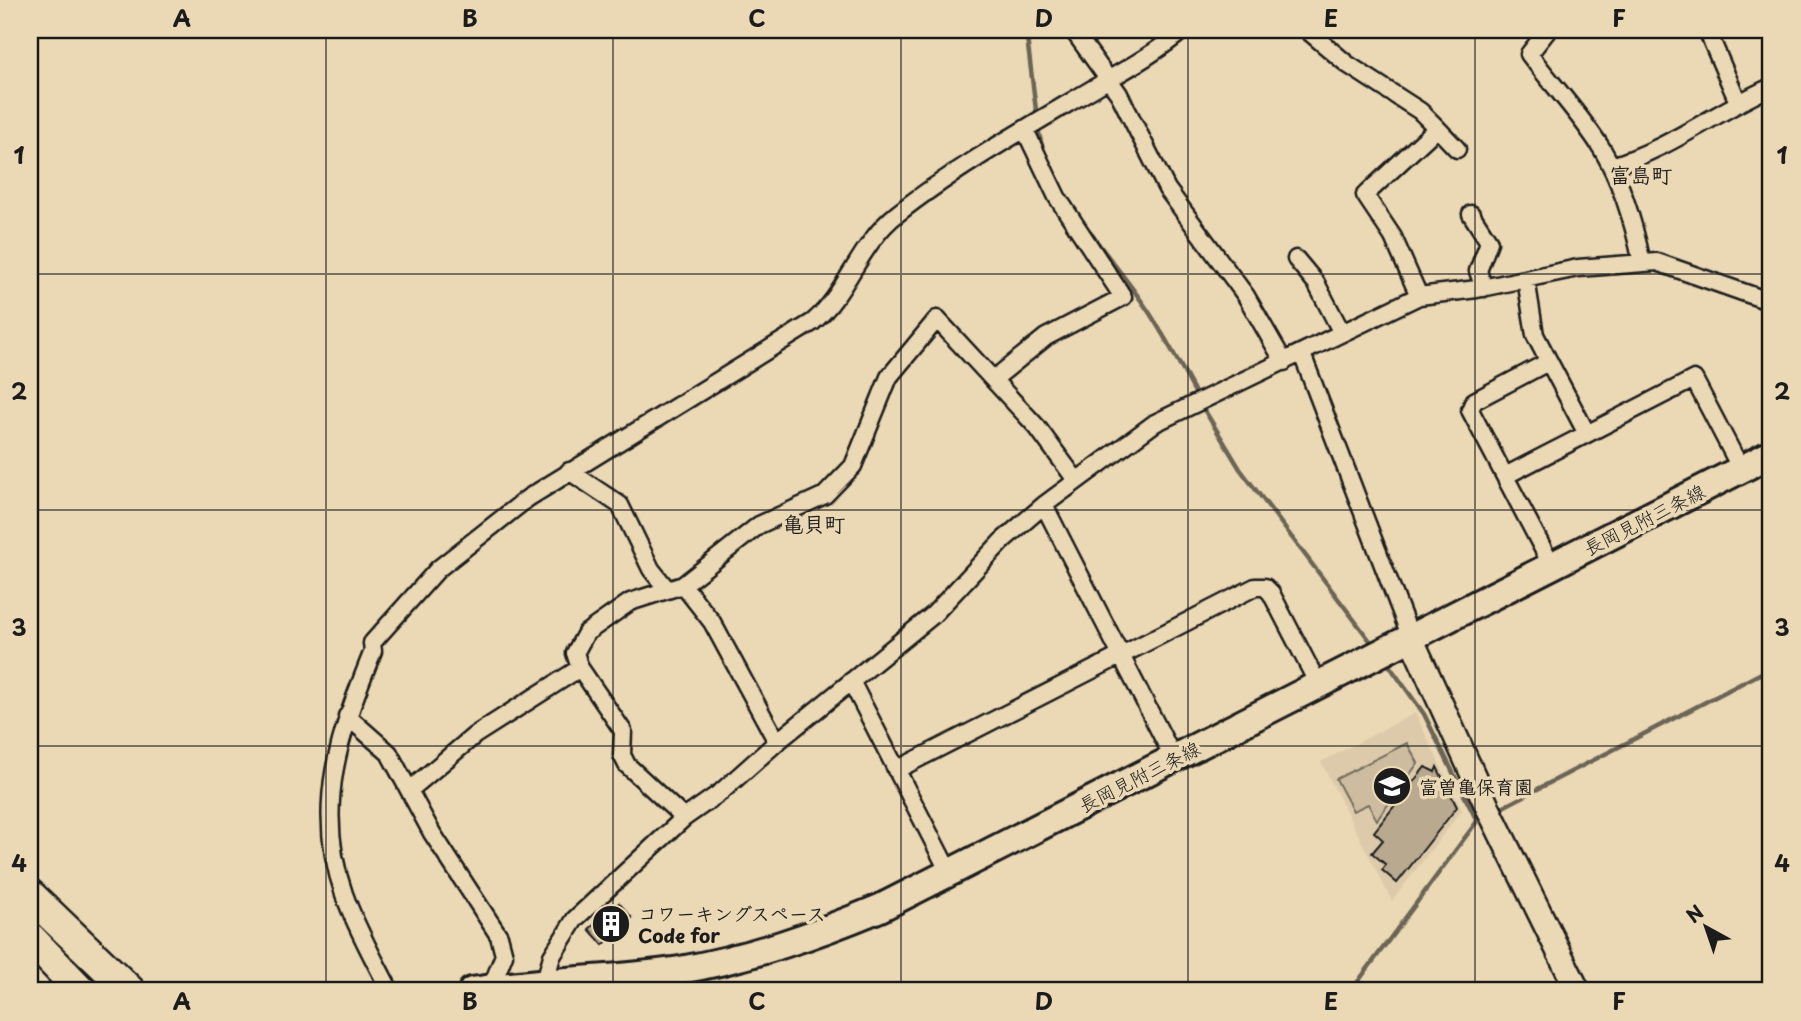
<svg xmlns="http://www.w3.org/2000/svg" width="1801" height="1021" font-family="'Playpen Sans','Klee One',sans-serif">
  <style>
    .built { fill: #dccaaa }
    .green { fill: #cdbc9f; stroke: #746c5e; stroke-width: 2 }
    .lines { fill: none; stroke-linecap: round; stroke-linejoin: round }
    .stream { stroke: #6c6557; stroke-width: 4.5 }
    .building { fill: #b8a98f; stroke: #1c1c1c; stroke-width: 2 }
    .street-casing { stroke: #1c1c1c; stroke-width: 21 }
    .secondary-casing { stroke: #1c1c1c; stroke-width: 28 }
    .primary-casing { stroke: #1c1c1c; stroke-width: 32 }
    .highway-casing { stroke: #1c1c1c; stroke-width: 35 }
    .street { stroke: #ebd8b5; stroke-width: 16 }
    .secondary { stroke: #ebd8b5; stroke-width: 23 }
    .primary { stroke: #ebd8b5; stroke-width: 26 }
    .highway { stroke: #ebd8b5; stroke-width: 30 }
    .grid { fill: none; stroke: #1c1c1c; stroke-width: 2; stroke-opacity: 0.55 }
    .labels { text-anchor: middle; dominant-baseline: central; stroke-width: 7; stroke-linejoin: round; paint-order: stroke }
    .street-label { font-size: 19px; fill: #1c1c1c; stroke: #ebd8b5 }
    .poi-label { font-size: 19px; font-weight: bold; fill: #1c1c1c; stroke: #ebd8b5; text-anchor: start }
    .neighbourhood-label { font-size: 21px; font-weight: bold; fill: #1c1c1c; stroke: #ebd8b5 }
    .neatline { fill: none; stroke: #1c1c1c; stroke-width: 2.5 }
    .grid-label { font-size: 23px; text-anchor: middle; font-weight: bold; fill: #1c1c1c }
  </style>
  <rect width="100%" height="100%" fill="#ebd8b5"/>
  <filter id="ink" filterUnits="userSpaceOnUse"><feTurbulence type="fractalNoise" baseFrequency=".0143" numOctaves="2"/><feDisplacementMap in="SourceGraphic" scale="14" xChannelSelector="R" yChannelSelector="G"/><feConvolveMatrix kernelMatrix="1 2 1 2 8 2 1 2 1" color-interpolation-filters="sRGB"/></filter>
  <g filter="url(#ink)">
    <!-- built -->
    <path class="built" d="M1415,713l47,97 -70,91 -71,-139z"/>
    <!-- green -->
    <path class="green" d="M1407,743l11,20 -41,57 -9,-16 -15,7 -17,-32z"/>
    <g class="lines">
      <!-- stream -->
      <path class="stream" d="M1026,30l11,88
        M1038,127c9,65 74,129 109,182 19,29 35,59 51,89
        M1202,406l38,63 134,177
        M1386,661l38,53 53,107
        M1503,807l268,-139
        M1351,991l127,-171"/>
    </g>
    <!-- building -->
    <path class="building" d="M1425,767l10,5 2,-5 20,40 -60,76 -15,-13 4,-5 -14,-12 11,-13 -9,-8z
      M619,903l13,15 -29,27 -14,-16z"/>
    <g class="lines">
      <!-- street casing -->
      <g class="street-casing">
        <path id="street" d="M1073,30l46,64 48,95 79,107 38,66
          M1307,30l40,34 73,47 17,17 -72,67 28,42 26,59
          M1548,30l-19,24c24,32 52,61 73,95 20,34 32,75 40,114
          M1707,30l31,72
          M1437,128l20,21
          M1611,166c57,-16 106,-55 160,-79
          M1471,214l18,28 -11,29 6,17
          M1296,259l20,24 26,50
          M1526,279l9,56 51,97
          M1302,354l109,284
          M1548,362l-74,39 -4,9 82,156
          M994,379l52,-42 77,-40 -66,-100 -32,-67
          M569,471l51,34 31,64 15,19
          M1505,476l189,-97 47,90
          M1044,505l130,254
          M683,585l29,37 65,120
          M580,668l43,63 -1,24 5,10 57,53
          M851,681l98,191
          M347,716l42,37 43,80 67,103 5,19 -13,33
          M896,770l359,-183h10l6,6 47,91
          M411,789l64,-54 105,-67 -5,-15 11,-20 44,-31 53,-17 76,-60 66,-30 28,-29 36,-89 48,-58 100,108 39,53
          M545,981l7,-25 23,-37 109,-101 37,-26 56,-50 156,-127 69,-74 42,-36 111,-82 264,-127 58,-7 101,-21 79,-6 114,40
          M390,991c-16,-32 -34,-63 -46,-97 -31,-88 -4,-161 29,-243l-1,-8 66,-74 90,-71 285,-176c35,-30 47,-79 84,-108 58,-46 133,-88 197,-126 31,-18 62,-35 89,-58"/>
      </g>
      <!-- secondary casing -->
      <g class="secondary-casing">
        <path id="secondary" d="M1411,638l77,170 90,183"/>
      </g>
      <!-- primary casing -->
      <g class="primary-casing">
        <path id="primary" d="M472,991c69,-12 139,-10 208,-21 70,-12 135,-35 200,-62l891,-454"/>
      </g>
      <!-- highway casing -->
      <g class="highway-casing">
        <path id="highway" d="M30,895l100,96
          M30,938l51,53"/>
      </g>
      <!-- street -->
      <use href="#street" class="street"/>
      <!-- secondary -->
      <use href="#secondary" class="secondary"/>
      <!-- primary -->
      <use href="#primary" class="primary"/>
      <!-- highway -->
      <use href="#highway" class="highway"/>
    </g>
  </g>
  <!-- grid -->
  <path class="grid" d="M326,30v961M613,30v961M901,30v961M1188,30v961M1475,30v961M30,274h1741M30,510h1741M30,746h1741"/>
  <!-- icons -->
  <defs>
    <g id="school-disc" transform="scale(2.0125)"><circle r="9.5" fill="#1c1c1c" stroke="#ebd8b5"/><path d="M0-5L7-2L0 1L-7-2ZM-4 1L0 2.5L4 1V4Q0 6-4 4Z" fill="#fff"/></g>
    <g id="building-disc" transform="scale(2.0125)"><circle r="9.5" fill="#1c1c1c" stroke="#ebd8b5"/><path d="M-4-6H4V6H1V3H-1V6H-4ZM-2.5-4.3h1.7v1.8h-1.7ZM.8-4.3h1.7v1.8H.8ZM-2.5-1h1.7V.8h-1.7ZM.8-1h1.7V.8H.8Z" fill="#fff"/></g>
  </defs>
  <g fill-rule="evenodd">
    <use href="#school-disc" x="1392" y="786"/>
    <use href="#building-disc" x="611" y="924"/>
  </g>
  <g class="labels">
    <!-- street labels -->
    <g class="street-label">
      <text transform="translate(1644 519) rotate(-27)">長岡見附三条線</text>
      <text transform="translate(1139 776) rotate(-27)">長岡見附三条線</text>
    </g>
    <!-- poi labels -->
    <g class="poi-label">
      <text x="1419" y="786">富曽亀保育園</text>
      <text x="638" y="913">コワーキングスペース<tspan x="638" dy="22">Code for</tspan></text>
    </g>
    <!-- neighbourhood labels -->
    <g class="neighbourhood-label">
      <text x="1641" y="174">富島町</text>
      <text x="814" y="523">亀貝町</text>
    </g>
  </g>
  <!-- margin -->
  <rect width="1801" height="1021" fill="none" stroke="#ebd8b5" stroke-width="77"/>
  <!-- north arrow -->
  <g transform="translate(1706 927) rotate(320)" stroke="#ebd8b5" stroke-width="5" paint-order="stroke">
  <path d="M0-5L12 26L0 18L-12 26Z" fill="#1c1c1c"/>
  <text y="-10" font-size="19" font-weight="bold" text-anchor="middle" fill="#1c1c1c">N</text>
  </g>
  <rect x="38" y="38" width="1724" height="944" class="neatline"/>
  <g class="grid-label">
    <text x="182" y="27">A</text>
    <text x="470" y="27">B</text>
    <text x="757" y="27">C</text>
    <text x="1044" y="27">D</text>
    <text x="1331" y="27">E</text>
    <text x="1619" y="27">F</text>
    <text x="19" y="164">1</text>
    <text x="1782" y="164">1</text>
    <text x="19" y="400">2</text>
    <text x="1782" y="400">2</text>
    <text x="19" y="636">3</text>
    <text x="1782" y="636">3</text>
    <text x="19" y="872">4</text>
    <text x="1782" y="872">4</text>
    <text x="182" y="1010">A</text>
    <text x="470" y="1010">B</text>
    <text x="757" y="1010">C</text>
    <text x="1044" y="1010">D</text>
    <text x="1331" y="1010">E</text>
    <text x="1619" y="1010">F</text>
  </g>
</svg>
